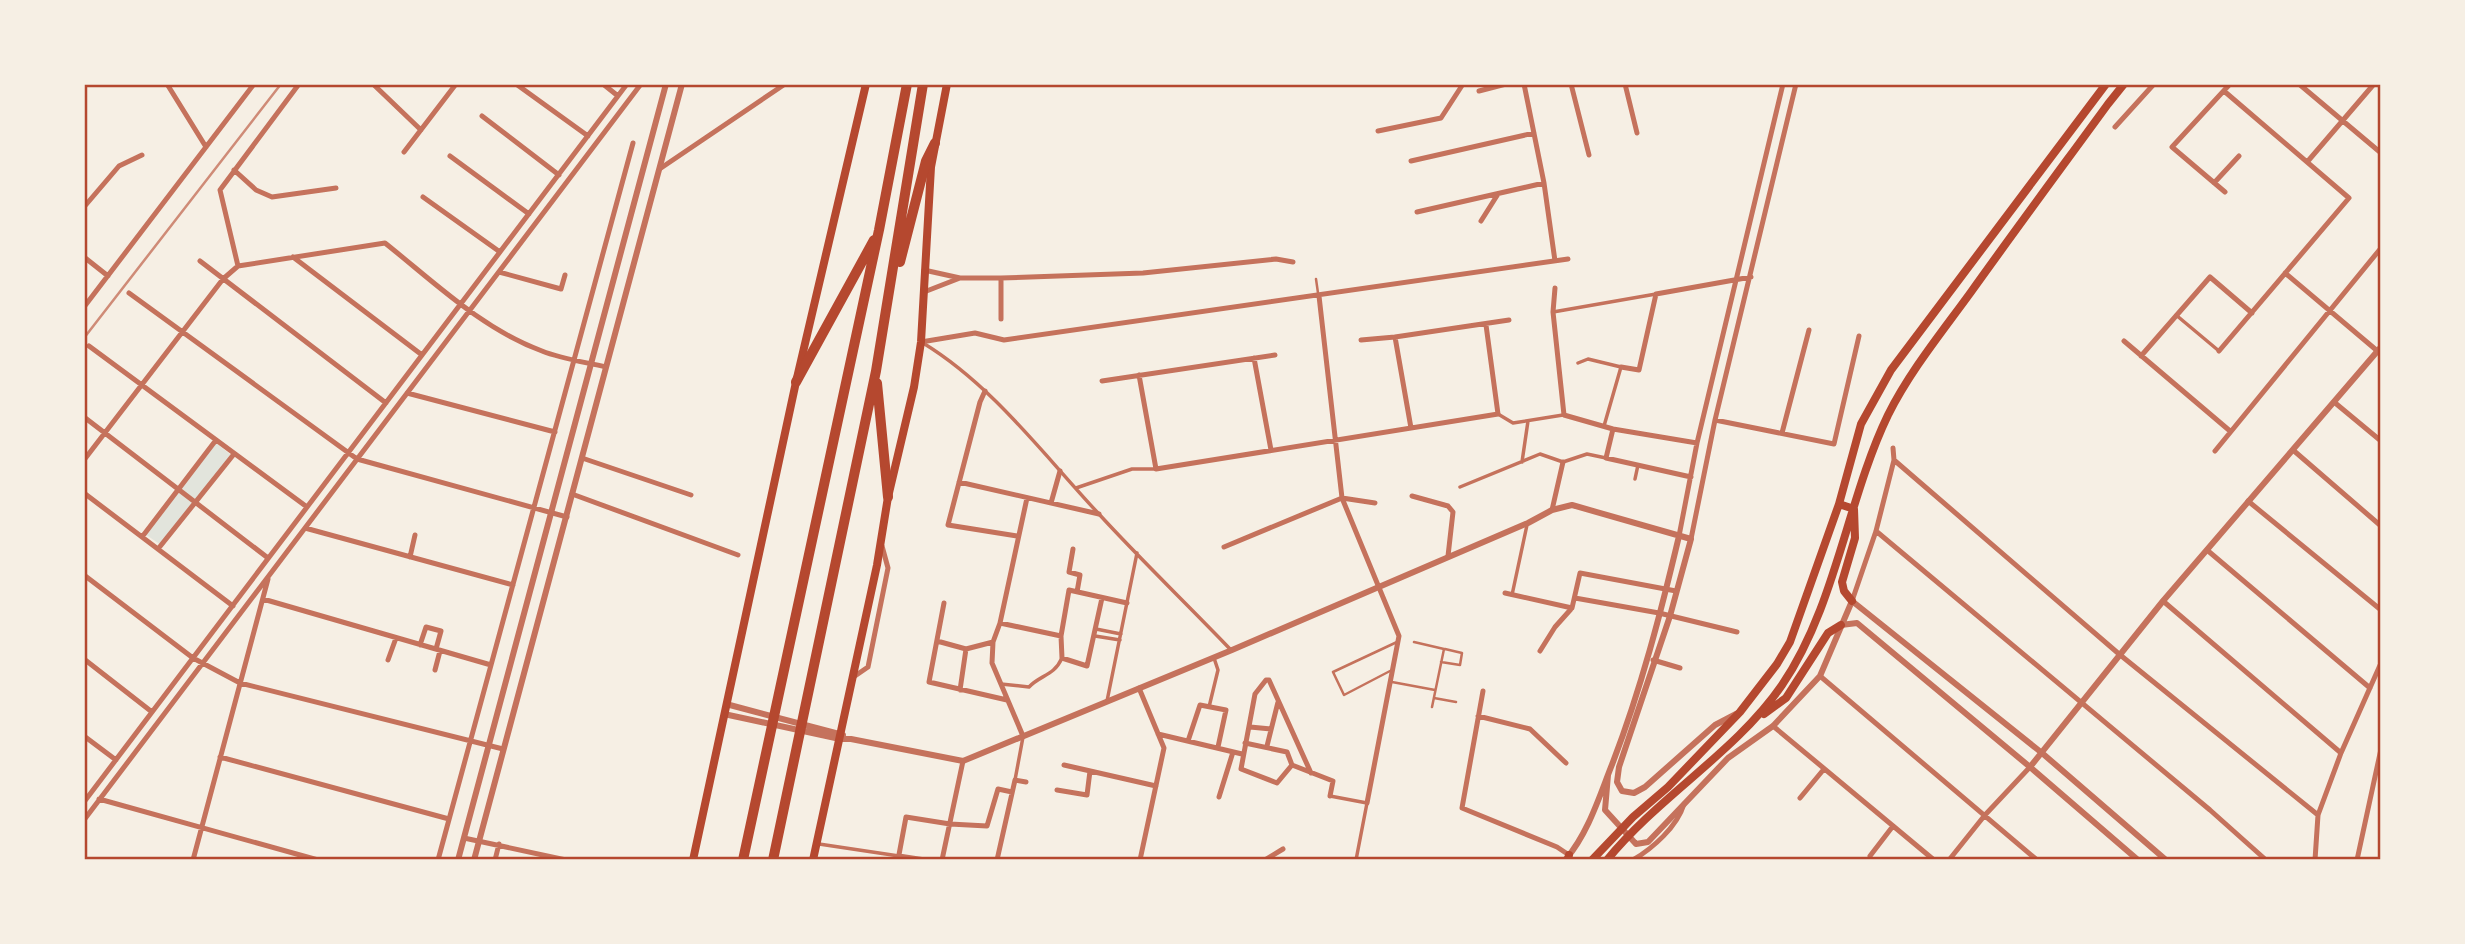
<svg xmlns="http://www.w3.org/2000/svg" width="2465" height="944" font-family="'Space Grotesk',sans-serif">
  <style>
    .green { fill: #e2e4dc }
    .lines { fill: none; stroke-linecap: round; stroke-linejoin: round }
    .service { stroke: #c5725c; stroke-width: 2.5 }
    .pedestrian { stroke: #c5725c; stroke-width: 3.5 }
    .minor { stroke: #c5725c; stroke-width: 5 }
    .tertiary { stroke: #c5725c; stroke-width: 6 }
    .primary { stroke: #b5482f; stroke-width: 8 }
    .motorway { stroke: #b5482f; stroke-width: 10 }
    .rail { stroke: #cf8b77; stroke-width: 2.5 }
    .neatline { fill: none; stroke: #b5482f; stroke-width: 2.5 }
  </style>
  <rect width="100%" height="100%" fill="#f6efe4"/>
  <!-- green -->
  <path class="green" d="M216,443l15,12 -70,90 -16,-11z"/>
  <g class="lines">
    <!-- service -->
    <path class="service" d="M1316,279l2,14
      M1414,642l30,7 -12,58
      M1441,662l19,3 2,-12 -17,-4
      M1390,671l-46,24 -11,-23 64,-30
      M1392,682l43,8
      M1434,698l22,4"/>
    <!-- pedestrian -->
    <path class="pedestrian" d="M1553,312l103,-18
      M2176,315l43,36
      M923,343c69,42 120,111 175,170 43,47 89,91 133,137
      M1578,363l10,-4 33,8 -17,59
      M1498,414l15,9 50,-8
      M1522,462l6,-41
      M1635,479l3,-14
      M1460,487l80,-33 23,8 24,-8 19,4
      M1076,488l56,-19h24
      M1512,595l15,-70
      M1096,629l25,5
      M1095,636l25,4
      M1001,684l28,3c11,-12 25,-11 33,-29
      M1107,701l30,-148
      M1209,707l9,-37 -4,-12
      M1015,780l8,-43
      M1330,796l37,7 -11,57
      M819,844l80,12"/>
    <!-- minor -->
    <path class="minor" d="M167,84l39,63
      M373,84l48,46
      M516,84l72,52
      M603,84l15,12
      M1524,84l20,99 11,78
      M1571,84l18,71
      M1625,84l12,49
      M2299,84l82,69
      M1479,91l27,-7
      M482,116l77,59
      M2115,127l39,-43
      M1378,131l63,-13 22,-34
      M404,152l52,-68
      M450,156l79,58
      M1411,161l123,-28
      M2308,161l66,-77
      M661,168l124,-84
      M234,170l22,20 16,7 64,-9
      M2214,183l25,-27
      M2225,192l-53,-45 58,-63
      M423,197l77,55
      M84,207l35,-41 23,-11
      M1417,212l127,-29
      M1481,221l17,-27
      M84,257l24,19
      M293,257l129,98
      M200,261l186,142
      M238,266l-18,-76 79,-106
      M924,270l36,8h41l142,-5 133,-14 17,3
      M499,272l62,17 4,-14
      M2285,273l96,81
      M1001,278v41
      M1555,288l-2,24 11,103 49,14 84,14
      M924,292l36,-14
      M129,293l228,166 210,58
      M1319,296l23,202 57,138 -32,167
      M84,307l170,-223
      M1395,337l16,91
      M1361,340l34,-3 114,-17
      M2124,341l106,90
      M921,342l54,-9 29,7 564,-81
      M89,346l218,161
      M2219,351l130,-153 -125,-107
      M2141,356l69,-79 42,36
      M1254,358l17,92
      M1621,367l18,3 17,-76 95,-17
      M1139,375l17,94 342,-55 -12,-89
      M1102,381l173,-26
      M985,391l-5,11 -32,123 69,11
      M407,393l148,39
      M2334,402l47,39
      M84,417l184,141
      M1715,420l119,24 25,-108
      M1613,429l-7,29 85,19
      M1782,433l27,-103
      M2293,450l88,76
      M2215,451l166,-203
      M582,458l109,37
      M84,460l139,-181 15,-13 147,-23c49,39 97,86 157,108 20,8 43,11 64,16
      M1894,460l225,194 199,161
      M959,482l140,32
      M84,493l149,113
      M572,494l166,61
      M1412,496l36,10 5,6 -5,44
      M2248,501l133,109
      M1051,503l9,-32
      M1552,510l11,-48
      M305,528l208,57
      M1876,531l334,279 56,50
      M1679,536l18,-93 86,-359
      M142,537l74,-97
      M1691,539l24,-119 81,-336
      M1224,547l118,-49 33,5
      M158,549l76,-95
      M1073,549l-4,23 11,3 -3,17
      M2207,550l163,138
      M410,557l5,-22
      M84,575l109,83 47,25 263,66
      M1505,593l67,15
      M1575,598l84,15 78,19
      M263,599l228,66
      M1852,601l24,-70 18,-71 -1,-12
      M2163,601l178,152
      M944,603l-15,79 78,18
      M1000,623l61,13 1,22 25,8 15,-68
      M1061,636l8,-46 58,13
      M937,641l29,8 27,-7
      M420,645l6,-18 15,4 -5,18
      M1540,651l15,-24 17,-19 8,-35 96,18
      M84,659l68,53
      M388,660l8,-22
      M1653,660l27,8
      M435,670l5,-19
      M1820,676l217,184
      M852,678l16,-11 20,-99 -6,-22
      M1139,688l25,60 -24,112
      M960,690l6,-41
      M1483,691l-21,117 95,39 12,8
      M1478,716l52,13 36,34
      M1773,726l161,134
      M1250,727l21,2
      M1158,734l84,20
      M84,736l32,24
      M1023,736l-31,-73 1,-21 7,-19 27,-125
      M1188,741l12,-36 26,5 -8,37
      M1245,743l42,9 5,13
      M1267,746l11,-44
      M220,757l229,62
      M1064,765l92,21
      M1292,765l-15,18 -36,-14 14,-75 11,-14h3l42,93
      M1292,765l41,16 -3,15
      M1057,790l30,5 3,-24
      M1219,797l14,-45
      M1800,798l24,-29
      M99,799l219,61
      M84,802l543,-718
      M84,820l557,-736
      M464,838l102,22
      M899,856l26,4
      M1870,856l23,-30
      M193,860l75,-281
      M438,860l195,-717
      M495,860l4,-16
      M898,860l8,-43 44,7 37,2 11,-37 14,3
      M942,860l21,-99
      M997,860l18,-80 11,2
      M1265,860l18,-11
      M1633,860c20,-12 44,-33 51,-56
      M1949,860l36,-45 45,-48
      M2315,860l3,-45 23,-62 40,-90
      M2357,860l24,-111"/>
    <!-- tertiary -->
    <path class="tertiary" d="M1841,625l16,-2 173,144 108,93
      M726,704l117,31
      M724,714l116,25h11l112,22 269,-111 296,-127 24,-13 20,-5 119,34 -21,77 -51,151 -2,15 5,9 12,2 11,-6 70,-62 21,-11
      M2030,767l133,-166 218,-254
      M1608,775l-3,35 31,34 12,-2 80,-84 45,-32 47,-50 32,-75 190,152 124,107
      M1566,859c23,-27 34,-65 47,-97 28,-73 48,-150 66,-226
      M458,860l208,-776
      M474,860l208,-776"/>
    <!-- primary -->
    <path class="primary" d="M1839,504l15,5 1,29 -13,44 2,9 8,10
      M1764,714l22,-16 42,-65 13,-8
      M693,860l103,-478 70,-298
      M813,860l64,-295 11,-68 26,-110 7,-45 10,-175 16,-83
      M1568,860l1,-5
      M1592,860l41,-43 35,-30 72,-75 37,-48 13,-22 49,-138 22,-80 30,-54 215,-286
      M1607,860c52,-64 129,-108 175,-175 54,-79 65,-185 106,-270 22,-44 54,-83 83,-123 45,-63 91,-125 137,-188l16,-20"/>
    <!-- motorway -->
    <path class="motorway" d="M900,262l26,-101 9,-18
      M796,382l78,-142
      M877,383l11,114
      M743,860l136,-630 28,-146
      M773,860l103,-489 47,-287"/>
    <!-- rail -->
    <path class="rail" d="M84,338l197,-254"/>
  </g>
  <!-- border -->
  <rect width="2465" height="944" fill="none" stroke="#f6efe4" stroke-width="172"/>
  <rect x="86" y="86" width="2293" height="772" class="neatline"/>
</svg>
